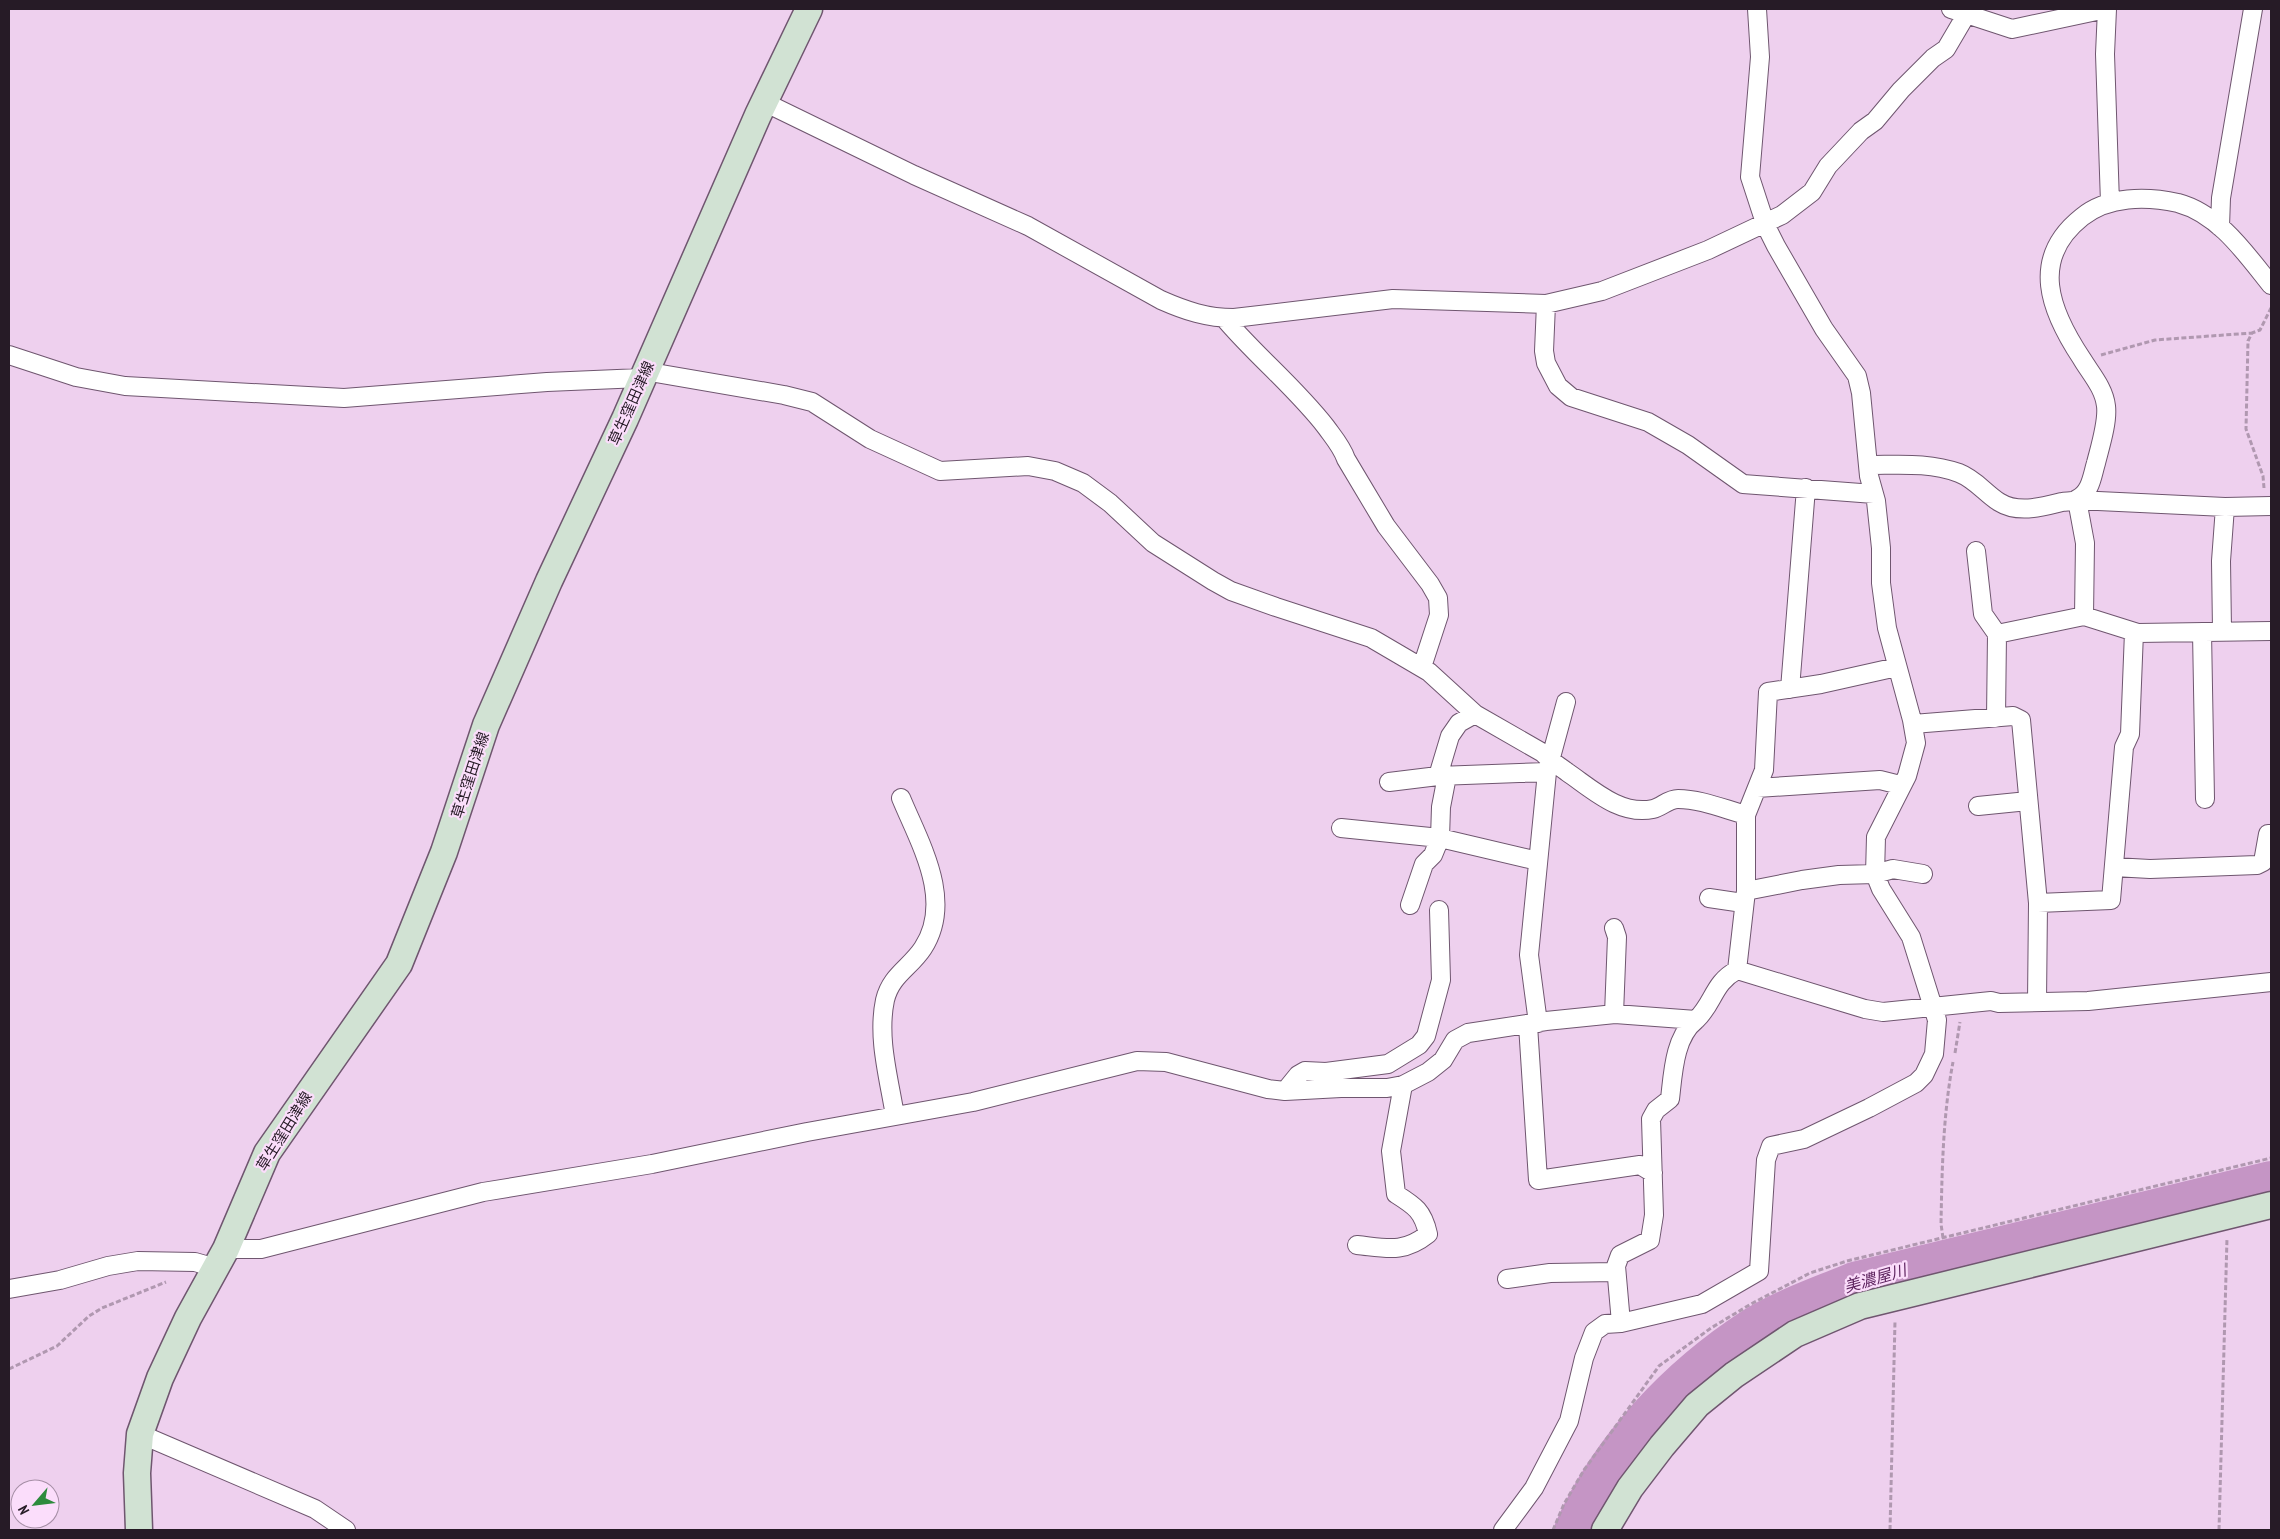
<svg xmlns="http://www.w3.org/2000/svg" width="2280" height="1539" font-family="'PT Sans Narrow','Noto Sans JP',sans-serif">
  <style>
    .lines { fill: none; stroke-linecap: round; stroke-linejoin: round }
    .river { stroke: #c595c5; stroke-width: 38 }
    .street-casing { stroke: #6f566f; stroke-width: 20 }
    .secondary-casing { stroke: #6f566f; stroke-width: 29 }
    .path { stroke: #b098b0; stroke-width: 3; stroke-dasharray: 5 2.5; stroke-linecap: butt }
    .street { stroke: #fff; stroke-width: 18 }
    .secondary { stroke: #d1e2d3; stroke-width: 26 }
    .labels { text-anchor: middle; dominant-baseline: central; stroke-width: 4.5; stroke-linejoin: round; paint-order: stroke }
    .street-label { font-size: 15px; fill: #261b26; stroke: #fbddfb }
    .water-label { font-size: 16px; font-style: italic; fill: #5f2560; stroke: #fbddfb }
  </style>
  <rect width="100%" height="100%" fill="#eed0ee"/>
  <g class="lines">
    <!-- river -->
    <path class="river" d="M1573,1530c36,-83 105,-155 181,-204 31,-19 67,-31 100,-45l417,-101"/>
    <!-- street casing -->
    <g class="street-casing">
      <path id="street" d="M1951,9l61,20 94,-20
        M2107,9l-2,45 5,149
        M764,102l150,73 114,51 133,74c25,11 46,18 73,18l159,-19 153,5 56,-13 106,-41 74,-35 30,-23 16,-26 33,-35 14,-10 26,-31 32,-32 13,-9 20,-34
        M2220,227l1,-29 32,-189
        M1546,304l-2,47 2,12 12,23 13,11 77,25 40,23 55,39 131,10
        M1224,318c32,38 71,69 102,109 8,11 16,20 20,32l40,67 44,58 8,14 1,17 -17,52
        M9,355l67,22 49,9 219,12 203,-16 94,-4
        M644,371l140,24 28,7 58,37 70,32 88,-5 27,5 28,12 27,20 43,40 60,38 18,10 45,16 95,31 58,34 46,42 68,39c7,8 15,12 24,19 25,17 53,44 86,37 9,-2 15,-10 25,-10 22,0 46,10 68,16
        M1868,465c31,0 61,-3 91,8 16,6 26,20 40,29 19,12 43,5 63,0 5,-1 12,0 15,-3 14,-7 15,-23 19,-36 4,-16 12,-41 10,-57 -2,-18 -15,-32 -24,-47 -32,-48 -53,-100 0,-142 26,-21 64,-21 96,-14 41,11 68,51 93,82
        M1976,551l7,63 14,20
        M2084,616l1,-73 -8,-43 148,7 46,-1
        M2222,630l-1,-69 4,-54
        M2202,632l3,167
        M1790,689l16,-201
        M1996,718l1,-84 87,-18 54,17 133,-2
        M1913,724l100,-8 8,4 17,183 -1,99
        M1438,776l12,-40 9,-13 16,-9
        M1389,782l49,-6 109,-4
        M1757,788l123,-8 20,5
        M1978,806l50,-5
        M1341,828l99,10 98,23
        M2114,867l36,2 107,-4 6,-3 5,-28h3
        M1746,891l56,-11 37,-5 36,-1 18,-5 30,5
        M1709,898l34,5
        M2038,903l73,-3 13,-153 6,-13 4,-102
        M1410,905l14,-41 9,-9 7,-17 1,-31 6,-31
        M1737,970l9,-79v-76l18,-45 4,-78 53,-8 76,-17
        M1614,1014l3,-77 -3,-9
        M1538,1023l-9,-68 18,-183 19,-70
        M1528,1025l10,155 102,-15 13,8
        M1285,1091l13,-16 7,-4 21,1 62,-8 31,-19 7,-9 15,-56 -2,-70
        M895,1116c-6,-38 -18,-78 -10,-116 6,-25 25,-32 38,-52 31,-48 -3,-104 -22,-150
        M1357,1245c29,3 46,9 71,-11 -5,-23 -13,-28 -32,-40l-5,-43 12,-66
        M226,1249h35l222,-57 169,-28 155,-32 166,-30 164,-41 29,1 102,27 17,2 56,-3h46l16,-3 25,-13 15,-12 12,-20 13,-7 78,-12 69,-7 81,6c18,-17 17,-37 41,-50l128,39 18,3 108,-11 8,2 89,-2 183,-19
        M1507,1279l43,-6 66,-1
        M9,1289l51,-9 48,-14 30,-5 57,1 21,6
        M1621,1323l-5,-57 4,-11 30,-15 4,-25 -3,-96 5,-9 14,-11c3,-25 4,-62 26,-79
        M140,1434l175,75 31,21
        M1503,1530l31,-42 35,-67 15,-63 10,-26 11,-8 16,-1 81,-19 57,-33 7,-111 5,-14 33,-7 65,-31 47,-25 8,-8 10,-21 3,-34 -26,-83 -30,-48 -6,-15 1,-37 31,-61 9,-33 -4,-23 -25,-92 -6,-45v-35l-5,-47 -7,-25 -8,-83 -4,-17 -33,-47 -48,-83 -10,-20 -16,-49 10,-120 -3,-48"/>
    </g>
    <!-- secondary casing -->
    <g class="secondary-casing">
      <path id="secondary" d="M139,1530l-2,-57 3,-39 20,-56 28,-60 38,-69 41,-96 132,-189 45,-112 42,-127 63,-144 76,-162 133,-304 51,-106
        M1605,1530l25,-42 32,-42 35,-41 37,-30 61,-41 65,-28 411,-101"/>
    </g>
    <!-- path -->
    <path class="path" d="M2101,355l54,-15 97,-7
      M2264,488l-1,-12 -17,-47 2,-88 4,-8 8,-3 11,-22
      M1955,1053l5,-31
      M1943,1238l-2,-14c1,-55 2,-109 12,-162
      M9,1369l48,-23 32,-30 13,-8 64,-26
      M1553,1530l11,-26 20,-34 75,-104 52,-38 40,-24 59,-31 37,-12 424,-103
      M1890,1530l5,-209
      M2219,1530l8,-292"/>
    <!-- street -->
    <use href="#street" class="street"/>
    <!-- secondary -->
    <use href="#secondary" class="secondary"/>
  </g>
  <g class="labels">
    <!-- street labels -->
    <g class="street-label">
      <text transform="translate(631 403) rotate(-66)">草生窪田津線</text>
      <text transform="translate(470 775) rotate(-72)">草生窪田津線</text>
      <text transform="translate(284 1131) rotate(-58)">草生窪田津線</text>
    </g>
    <!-- water labels -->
    <g class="water-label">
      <text transform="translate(1875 1278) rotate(-16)">美濃屋川</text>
    </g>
  </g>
  <!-- border -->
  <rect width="2280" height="1539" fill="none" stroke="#261b26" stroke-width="20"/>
  <!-- north arrow -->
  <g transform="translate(35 1504) rotate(242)"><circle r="24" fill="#fbddfb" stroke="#a68fa6"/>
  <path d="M0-4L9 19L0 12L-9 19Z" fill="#2d8b3d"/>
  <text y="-8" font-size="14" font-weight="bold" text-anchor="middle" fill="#261b26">N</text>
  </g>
</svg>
